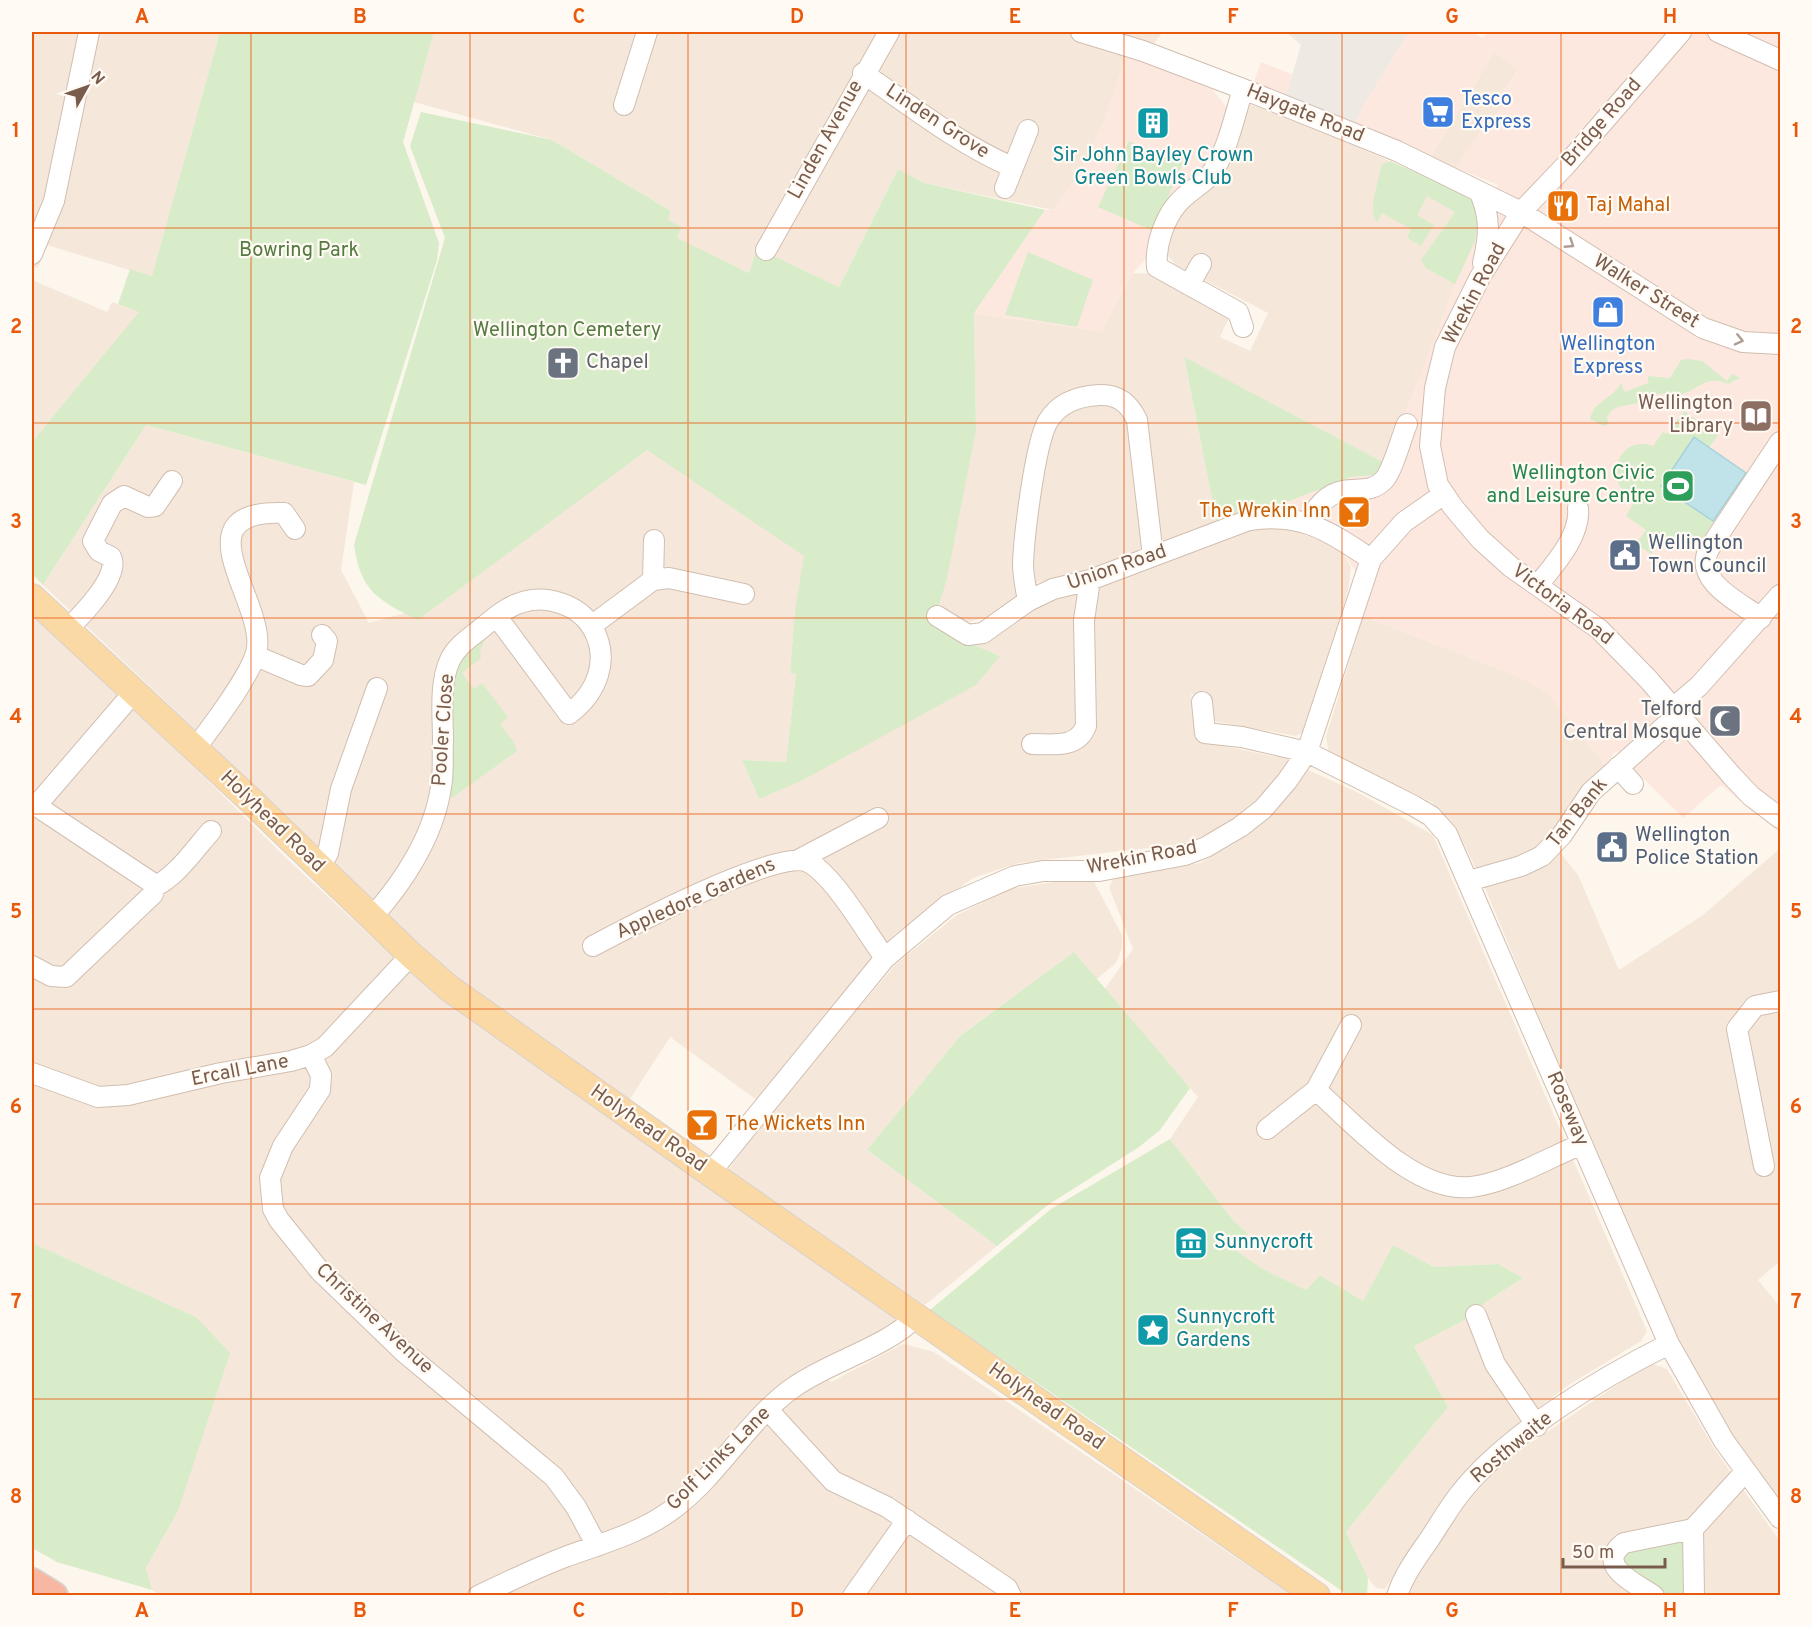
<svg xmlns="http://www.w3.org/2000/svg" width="1812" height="1627" font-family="Overpass,sans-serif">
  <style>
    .residential { fill: #f5e8da }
    .commercial { fill: #fde8e0 }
    .industrial { fill: #efe9e4 }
    .green { fill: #d8ecc9 }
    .water { fill: #bfe3e8; stroke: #a5d3da; stroke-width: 1.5 }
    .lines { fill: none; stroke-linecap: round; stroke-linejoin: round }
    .minor-casing { stroke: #d1beb0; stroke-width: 22 }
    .major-casing { stroke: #dad1cd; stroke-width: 28 }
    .highway-casing { stroke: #dad1cd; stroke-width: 32 }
    .minor { stroke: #fff; stroke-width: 20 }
    .major { stroke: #fbd9a5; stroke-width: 26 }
    .highway { stroke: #f7b7a3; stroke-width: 28 }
    .oneway { stroke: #af9d94 }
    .grid { fill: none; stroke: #e8590c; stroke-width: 1.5; stroke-opacity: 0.55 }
    .labels { text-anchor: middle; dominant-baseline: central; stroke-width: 4.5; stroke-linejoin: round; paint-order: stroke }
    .shop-label { font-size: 20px; fill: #366cbe; stroke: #fffaf3; text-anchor: start }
    .street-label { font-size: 20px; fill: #7a5c4d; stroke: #fffaf3 }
    .culture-label { font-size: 20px; fill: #0d838f; stroke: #fffaf3; text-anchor: start }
    .food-label { font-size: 20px; fill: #c56008; stroke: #fffaf3; text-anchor: start }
    .park-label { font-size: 20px; fill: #537a41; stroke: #fffaf3 }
    .worship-label { font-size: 20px; fill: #5b616d; stroke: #fffaf3; text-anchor: start }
    .education-label { font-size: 20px; fill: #785e54; stroke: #fffaf3; text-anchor: end }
    .leisure-label { font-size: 20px; fill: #27864d; stroke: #fffaf3; text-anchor: end }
    .service-label { font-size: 20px; fill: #4e5e75; stroke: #fffaf3; text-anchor: start }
    .neatline { fill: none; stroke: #e8590c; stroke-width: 2 }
    .grid-label { font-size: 20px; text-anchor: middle; font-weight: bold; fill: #e8590c }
  </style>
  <rect width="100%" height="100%" fill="#fdf6ec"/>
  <!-- residential -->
  <path class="residential" d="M32,32h188l-68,245 -105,-32 -9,23 -4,-1 -2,3z
    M434,32h729l-12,15 -18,-10 -30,88 -27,54 -23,31 -129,-27 -26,-14 -59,118 -82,-39 -8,25 -73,-35 -8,-18 3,-9 -119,-71 -138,-38z
    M1494,52l25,17 -17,24 5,7 -22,29 -2,-1 -27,40 -26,-10z
    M1247,103l101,40 124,54 3,44 -66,163 -26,58 -199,-104 33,166 -129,45 -49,13 -52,35 -23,6 -25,-14 37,-179 -2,-117 127,18 32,-58 26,1 72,39 -11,24 30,14 18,-38 -92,-48 -8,-9 1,-15 10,-29z
    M32,280l75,32 5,-10 28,10 -108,130z
    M146,425l208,57 -13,88 28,53 36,-10 13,7 229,-171 158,107 -10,54 -5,63 6,1 -10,88 -44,-2 17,39 241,-143 -25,-11 51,-33 34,-16 55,-15 128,-54h41l57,22 10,18 -3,23 -25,88 -19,54 -8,4 -83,-15 -3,-27h-19l6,46 79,17 8,-7 6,5 -2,10 -26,33 -30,26 -50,20 -164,19 -45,15 -79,57 -136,166 -88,-64 -42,65 -197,-143 -117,-117 -271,-257z
    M39,613l246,244 132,122 478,336 1,7 -10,7 -69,35 14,18 72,-38 31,8 357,243 -616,1 -5,-5 -5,5 -505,-1 -8,-5 -6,-22 32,-57 18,-194 -164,-74v-622z
    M1363,616l155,60 23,12 10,9 54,68 -58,71 31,39 41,95 84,-55 74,-64 3,1v409l-22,19 22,27v193l-44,-60 -56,-96 -90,-204 -105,-252 -22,-46 -31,-40 -103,-48 -3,-17z
    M1308,770l49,22 76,43 214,496 -6,10 -74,45 -69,53 -59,68 -54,82 -9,-1 -8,-10 -22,-46 102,-125 -34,-61 51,-26 22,-19 36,-23 -25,-14 -64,3 -41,-22 -30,56 -43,-26 -14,15 -45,-22 -27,-19 13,-15 -14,-14 -63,-81 28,-42 -94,-107 29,-41 -24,-62 5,-9 86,-15 34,-19 28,-21z
    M1091,876l31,59v13l-6,15 -19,16 -23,-27 -114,84 -93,114 130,96 -72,59 -197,-135 45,-61 123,-145 61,-49 53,-26z
    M1650,1363l17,6 50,84 63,88v54l-375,1 49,-79 51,-57z"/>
  <!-- commercial -->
  <path class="commercial" d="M1409,32h63l10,6 7,-6h291v801l-59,-48 -38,33 -67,-67 -11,14 -54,-68 -10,-9 -23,-12 -155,-60 5,-25 -27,-42 -57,-22 3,-25 64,-25 26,-2 32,-71 46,-120 20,-43 5,-28 18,-28 -42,-17 27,-41 2,1 22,-28 -5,-7 17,-23 -25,-18 -64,106 -76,-31 9,-21z
    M1127,54l85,35 16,20 -16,54 -61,91 -18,19 -32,58 -127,-18 71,-103h8l23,-31 27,-54z
    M1261,62l33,13 -8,21 -33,-12z"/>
  <!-- industrial -->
  <path class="industrial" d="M1286,32h123l-46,74 -9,21 -68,-31 15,-51z"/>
  <!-- green -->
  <path class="green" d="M220,32h214l-31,110 36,101 -2,17 -71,225 -220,-60 -103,160 -11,-11v-132l107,-130 -21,-8 12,-35 22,7z
    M421,112l131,28 119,71 -3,9 13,7 -4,11 72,35 8,-25 82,39 59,-118 26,14 121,27 -71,103 2,117 -29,148 -14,49 67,29 -24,29 -173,95 -44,19 -17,-39 44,2 10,-88 -6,-1 5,-63 9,-54 -157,-106 -229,170c-40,-20 -57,-28 -64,-75l91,-307 -35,-92z
    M1129,141l54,22 -30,68 -55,-24z
    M1390,161l82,36 8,16 -5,28 -20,43 -29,-16 -5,-8 34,-48 -28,-16 -10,19 17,10 -13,21 -14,-8 4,-9 -29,-16 -5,9c-11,-14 3,-40 4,-57z
    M1028,252l65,28 -16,47 -72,-12z
    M1184,357l199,105 -7,13 -25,2 -64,25 -70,22z
    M1688,359l14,2 25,20 5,-7 8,4 -12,6c-22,-10 -30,6 -48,11 -9,2 -19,-3 -28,0 -5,1 -8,5 -13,7 -13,6 -23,0 -32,15l2,7 -5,2 -14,-7c4,-19 23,-20 31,-36l4,9 23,-9v-7l22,2 11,-18z
    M1684,411l34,24 -9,13 37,25 -51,77 -9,2 -15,-13 -5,5 -6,-3 -9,13 -15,-10 10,-14 -20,-14 8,-14c-32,-20 -17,-68 19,-56l10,-14 4,2z
    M485,639l-5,13 1,6 -19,15 12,16 8,-6 26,34 -8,7 13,17 4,10 -65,47 -5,-4 1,-92 7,-39z
    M1074,952l116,136 -30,42 -21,17 -91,58 -51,41 -130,-96 93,-114z
    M1170,1139l63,81 15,14 -14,15 27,19 45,22 14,-15 43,26 30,-56 41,22 64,-3 25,14 -36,23 -22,19 -51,26 34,61 -102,125 22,46 -1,17h-19l-418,-285 121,-101z
    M32,1243l164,74 34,36 -52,158 -32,57 6,22 -95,-28 -25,-14z
    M1684,1536l3,59h-22l-41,-26 -2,-18z"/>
  <!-- water -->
  <path class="water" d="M1694,437l52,36 -33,48 -52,-35z"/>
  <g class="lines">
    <!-- minor casing -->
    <g class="minor-casing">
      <path id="minor" d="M1081,32l62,19 100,38 154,62 124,61 182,116 40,14 37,2
        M1681,32l-115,133 -45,47 -41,65 -35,70 -10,41 -5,58 8,39 15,22 27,32 31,28 88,62 49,50 84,97 19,20 29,22
        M1718,32l62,28
        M863,73c48,33 96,71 149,94
        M624,105l23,-73
        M1005,188l23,-58
        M1480,193c11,25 9,44 3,70
        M766,250l123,-218
        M32,254l22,-53 35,-169
        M1189,285l12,-21
        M1243,327l-5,-15 -81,-45c-2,-21 7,-48 21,-64 12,-14 28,-19 37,-35 14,-23 20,-54 28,-79
        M1308,523c27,-53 54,-20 76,-43 9,-10 17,-42 23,-56
        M653,580l1,-40
        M1538,585c16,-20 43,-49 40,-77
        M1028,601c-2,-12 -5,-25 -5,-37 1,-28 12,-121 25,-143 11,-18 31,-25 51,-26 19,-1 30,8 38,25l16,136
        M937,616l31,19 15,-2 45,-32 25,-12 37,-9 159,-60c53,-8 79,11 122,39
        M1761,618c-22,-16 -68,-37 -52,-69l71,-107
        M591,626l62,-46 16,-2 75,16
        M67,630c13,-13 54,-54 44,-73l-12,-6 -6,-10 19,-37 12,-8 24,11 7,-1 17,-25
        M256,656l45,19 7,1 15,-16 4,-19 -5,-6
        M1202,702l3,31 37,4 65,15 107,54 17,10 16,18 222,510 55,97 56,77
        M1673,708l26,-22 81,-91
        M1032,744c21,0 45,5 54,-18l-2,-106 6,-40
        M195,749c16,-22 59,-77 62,-101 7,-48 -79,-139 27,-135l11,16
        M1618,767l15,17
        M32,803l119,79 3,5 -1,7 -87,83 -15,-1 -19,-10
        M36,806l98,-114
        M800,859l78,-41
        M320,867l8,-14 13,-64 36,-101
        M1469,881l52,-15 21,-10 20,-21 29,-43 74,-66
        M154,887c23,-11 40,-37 57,-56
        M372,917c32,-35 62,-82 69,-130 3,-15 1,-31 2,-46 0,-26 -4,-57 7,-81 6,-13 18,-21 28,-29 13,-10 26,-23 42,-28 25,-9 58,1 72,24 19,32 5,66 -23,87l-72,-97
        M593,946c32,-17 187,-99 215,-84 26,13 58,70 77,96
        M311,1055l10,20 -1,15 -37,56 -13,32 3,31 6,11 41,51 84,81 150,125 22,30 21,39
        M32,1073l66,24 30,-2 93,-22 70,-12 20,-6 14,-8 86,-92
        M1316,1090c39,34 98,103 155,97 35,-4 77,-29 111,-43
        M1267,1129l49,-39 35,-65
        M1764,1166l-27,-137 18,-23 25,-5
        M710,1173l175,-215 63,-53 67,-29 28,-5h56l86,-16 21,-8 34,-20 23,-18 24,-28 20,-29 64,-193 33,-37 40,-28
        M1476,1315l19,49 42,62
        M768,1410l65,71 54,26 120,81 4,8
        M1693,1529l1,67
        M478,1596c29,-14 58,-28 87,-39 38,-14 76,-24 108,-48 46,-34 74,-89 121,-122 37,-26 91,-39 122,-70
        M853,1596l54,-76
        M1397,1596c6,-20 20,-39 32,-56 10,-15 19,-31 30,-45 47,-61 142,-117 210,-151
        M1654,1596c-18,-13 -60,-30 -30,-53l69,-14 52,-57"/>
    </g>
    <!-- major casing -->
    <g class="major-casing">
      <path id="major" d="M32,597l214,199 165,159 38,33 261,185 607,423"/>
    </g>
    <!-- highway casing -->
    <g class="highway-casing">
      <path id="highway" d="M32,1583l21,13"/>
    </g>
    <!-- minor -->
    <use href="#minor" class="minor"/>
    <!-- major -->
    <use href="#major" class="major"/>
    <!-- highway -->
    <use href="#highway" class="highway"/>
  </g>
  <!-- one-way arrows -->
  <defs><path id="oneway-chevron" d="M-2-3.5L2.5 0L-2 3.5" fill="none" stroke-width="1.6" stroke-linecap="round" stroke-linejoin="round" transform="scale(1.5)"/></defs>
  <g class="oneway">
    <use href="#oneway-chevron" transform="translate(1570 244) rotate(33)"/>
    <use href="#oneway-chevron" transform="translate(1739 340) rotate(13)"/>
  </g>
  <!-- grid -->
  <path class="grid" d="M251,32v1564M470,32v1564M688,32v1564M906,32v1564M1124,32v1564M1342,32v1564M1561,32v1564M32,228h1748M32,423h1748M32,618h1748M32,814h1748M32,1009h1748M32,1204h1748M32,1399h1748"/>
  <!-- icons -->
  <defs>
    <g id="supermarket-square" transform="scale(1.725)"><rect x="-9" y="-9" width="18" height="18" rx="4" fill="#3f7fe0" stroke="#fffaf3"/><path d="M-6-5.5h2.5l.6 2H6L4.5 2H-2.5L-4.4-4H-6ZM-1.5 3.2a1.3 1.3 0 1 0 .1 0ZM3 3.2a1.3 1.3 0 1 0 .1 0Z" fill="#fff"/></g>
    <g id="building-square" transform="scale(1.725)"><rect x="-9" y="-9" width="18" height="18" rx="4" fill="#0f9aa8" stroke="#fffaf3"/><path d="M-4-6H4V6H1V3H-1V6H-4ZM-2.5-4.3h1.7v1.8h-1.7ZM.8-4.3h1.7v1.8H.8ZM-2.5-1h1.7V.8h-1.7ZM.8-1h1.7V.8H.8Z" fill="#fff"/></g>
    <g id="restaurant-square" transform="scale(1.725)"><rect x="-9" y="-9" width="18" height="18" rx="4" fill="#e8710a" stroke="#fffaf3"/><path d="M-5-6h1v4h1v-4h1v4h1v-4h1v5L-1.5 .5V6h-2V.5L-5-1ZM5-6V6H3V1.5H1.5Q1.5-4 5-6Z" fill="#fff"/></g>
    <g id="shop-square" transform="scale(1.725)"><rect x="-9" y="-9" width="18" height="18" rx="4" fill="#3f7fe0" stroke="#fffaf3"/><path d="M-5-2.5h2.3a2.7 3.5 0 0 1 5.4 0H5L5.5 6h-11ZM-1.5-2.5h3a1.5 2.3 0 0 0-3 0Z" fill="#fff"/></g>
    <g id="church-square" transform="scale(1.725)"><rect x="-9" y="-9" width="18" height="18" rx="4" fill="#6b7280" stroke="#fffaf3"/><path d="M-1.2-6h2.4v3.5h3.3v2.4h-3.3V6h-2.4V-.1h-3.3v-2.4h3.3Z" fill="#fff"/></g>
    <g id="library-square" transform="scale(1.725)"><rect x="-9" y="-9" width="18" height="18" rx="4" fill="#8d6e63" stroke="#fffaf3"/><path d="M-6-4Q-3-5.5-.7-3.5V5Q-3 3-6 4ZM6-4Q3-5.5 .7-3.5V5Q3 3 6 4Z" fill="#fff"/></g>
    <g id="stadium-square" transform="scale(1.725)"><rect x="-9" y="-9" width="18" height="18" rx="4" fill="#2e9e5b" stroke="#fffaf3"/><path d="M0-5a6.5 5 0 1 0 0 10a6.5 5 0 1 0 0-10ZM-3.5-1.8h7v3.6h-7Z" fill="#fff"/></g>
    <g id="bar-square" transform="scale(1.725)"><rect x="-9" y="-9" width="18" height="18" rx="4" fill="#e8710a" stroke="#fffaf3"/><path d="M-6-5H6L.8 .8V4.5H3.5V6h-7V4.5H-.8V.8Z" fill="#fff"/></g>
    <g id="civic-square" transform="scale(1.725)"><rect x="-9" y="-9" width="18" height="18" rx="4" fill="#5c6f8a" stroke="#fffaf3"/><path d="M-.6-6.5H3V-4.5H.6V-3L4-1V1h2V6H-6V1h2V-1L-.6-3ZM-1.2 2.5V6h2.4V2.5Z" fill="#fff"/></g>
    <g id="mosque-square" transform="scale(1.725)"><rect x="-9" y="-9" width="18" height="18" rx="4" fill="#6b7280" stroke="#fffaf3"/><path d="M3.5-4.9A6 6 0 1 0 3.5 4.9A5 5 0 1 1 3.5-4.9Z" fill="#fff"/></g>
    <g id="museum-square" transform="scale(1.725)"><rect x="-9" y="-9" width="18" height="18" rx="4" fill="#0f9aa8" stroke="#fffaf3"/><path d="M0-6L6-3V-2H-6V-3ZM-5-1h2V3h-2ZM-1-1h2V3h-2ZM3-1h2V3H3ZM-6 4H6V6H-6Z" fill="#fff"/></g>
    <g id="sight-square" transform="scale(1.725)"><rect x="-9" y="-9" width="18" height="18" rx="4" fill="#0f9aa8" stroke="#fffaf3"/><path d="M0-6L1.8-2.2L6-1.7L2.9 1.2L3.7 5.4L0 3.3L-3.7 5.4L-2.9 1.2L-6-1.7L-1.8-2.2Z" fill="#fff"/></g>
  </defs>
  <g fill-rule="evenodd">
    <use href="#supermarket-square" x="1438" y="112"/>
    <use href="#building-square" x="1153" y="123"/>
    <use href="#restaurant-square" x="1563" y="206"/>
    <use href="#shop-square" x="1608" y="312"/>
    <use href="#church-square" x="563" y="363"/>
    <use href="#library-square" x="1756" y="416"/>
    <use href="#stadium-square" x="1678" y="486"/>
    <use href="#bar-square" x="1354" y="512"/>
    <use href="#civic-square" x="1625" y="555"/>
    <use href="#mosque-square" x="1725" y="721"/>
    <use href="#civic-square" x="1612" y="847"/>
    <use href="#bar-square" x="702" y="1125"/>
    <use href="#museum-square" x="1191" y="1243"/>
    <use href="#sight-square" x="1153" y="1330"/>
  </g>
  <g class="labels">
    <!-- shop labels -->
    <g class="shop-label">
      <text x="1461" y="100">Tesco<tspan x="1461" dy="23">Express</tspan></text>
      <text x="1608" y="345" text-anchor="middle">Wellington<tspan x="1608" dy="23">Express</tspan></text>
    </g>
    <!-- street labels -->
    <g class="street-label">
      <text transform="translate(1305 114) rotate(22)">Haygate Road</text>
      <text transform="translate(937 122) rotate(33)">Linden Grove</text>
      <text transform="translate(1602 123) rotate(-49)">Bridge Road</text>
      <text transform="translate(826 140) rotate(-61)">Linden Avenue</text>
      <text transform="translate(1646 292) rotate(32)">Walker Street</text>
      <text transform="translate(1475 294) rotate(-62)">Wrekin Road</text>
      <text transform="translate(1117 568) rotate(-19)">Union Road</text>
      <text transform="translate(1562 605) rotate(37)">Victoria Road</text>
      <text transform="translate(444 730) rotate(-86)">Pooler Close</text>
      <text transform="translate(1578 813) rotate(-51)">Tan Bank</text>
      <text transform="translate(272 822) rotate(44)">Holyhead Road</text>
      <text transform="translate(1142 858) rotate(-11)">Wrekin Road</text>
      <text transform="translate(696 899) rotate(-24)">Appledore Gardens</text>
      <text transform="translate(240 1071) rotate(-11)">Ercall Lane</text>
      <text transform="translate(1567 1109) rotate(67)">Roseway</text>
      <text transform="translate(648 1129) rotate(35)">Holyhead Road</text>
      <text transform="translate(374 1319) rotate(43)">Christine Avenue</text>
      <text transform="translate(1046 1407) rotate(35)">Holyhead Road</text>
      <text transform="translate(1512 1448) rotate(-40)">Rosthwaite</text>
      <text transform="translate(719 1459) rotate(-45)">Golf Links Lane</text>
    </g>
    <!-- culture labels -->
    <g class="culture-label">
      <text x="1153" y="156" text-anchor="middle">Sir John Bayley Crown<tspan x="1153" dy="23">Green Bowls Club</tspan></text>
      <text x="1214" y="1243">Sunnycroft</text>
      <text x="1176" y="1318">Sunnycroft<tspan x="1176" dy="23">Gardens</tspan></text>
    </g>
    <!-- food labels -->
    <g class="food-label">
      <text x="1586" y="206">Taj Mahal</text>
      <text x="1331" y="512" text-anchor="end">The Wrekin Inn</text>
      <text x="725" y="1125">The Wickets Inn</text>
    </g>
    <!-- park labels -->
    <g class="park-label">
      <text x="299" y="251">Bowring Park</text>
      <text x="567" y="331">Wellington Cemetery</text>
    </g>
    <!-- worship labels -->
    <g class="worship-label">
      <text x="586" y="363">Chapel</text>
      <text x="1702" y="710" text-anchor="end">Telford<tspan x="1702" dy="23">Central Mosque</tspan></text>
    </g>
    <!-- education labels -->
    <g class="education-label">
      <text x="1733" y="404">Wellington<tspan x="1733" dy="23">Library</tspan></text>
    </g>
    <!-- leisure labels -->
    <g class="leisure-label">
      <text x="1655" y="474">Wellington Civic<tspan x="1655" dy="23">and Leisure Centre</tspan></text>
    </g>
    <!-- service labels -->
    <g class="service-label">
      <text x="1648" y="544">Wellington<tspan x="1648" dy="23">Town Council</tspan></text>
      <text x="1635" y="836">Wellington<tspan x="1635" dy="23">Police Station</tspan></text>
    </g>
  </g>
  <!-- border -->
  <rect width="1812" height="1627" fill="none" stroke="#fffaf3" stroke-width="66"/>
  <!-- north arrow -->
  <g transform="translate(87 87) rotate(50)" stroke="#fffaf3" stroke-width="4.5" paint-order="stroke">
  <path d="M0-4.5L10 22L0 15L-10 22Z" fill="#7a5c4d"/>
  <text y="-9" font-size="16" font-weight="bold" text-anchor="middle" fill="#7a5c4d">N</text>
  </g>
  <!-- scale -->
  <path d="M1563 1558v9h102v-9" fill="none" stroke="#7a5c4d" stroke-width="3"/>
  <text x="1572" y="1558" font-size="18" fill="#7a5c4d" stroke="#fffaf3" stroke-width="4.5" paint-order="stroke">50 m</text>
  <rect x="33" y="33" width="1746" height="1561" class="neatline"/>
  <g class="grid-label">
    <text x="142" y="23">A</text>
    <text x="360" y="23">B</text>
    <text x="579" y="23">C</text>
    <text x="797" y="23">D</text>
    <text x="1015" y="23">E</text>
    <text x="1233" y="23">F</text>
    <text x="1452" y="23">G</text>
    <text x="1670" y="23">H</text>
    <text x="16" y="137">1</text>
    <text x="1796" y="137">1</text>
    <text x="16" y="333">2</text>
    <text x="1796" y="333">2</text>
    <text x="16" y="528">3</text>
    <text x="1796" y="528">3</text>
    <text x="16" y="723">4</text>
    <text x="1796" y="723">4</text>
    <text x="16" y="918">5</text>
    <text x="1796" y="918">5</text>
    <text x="16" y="1113">6</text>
    <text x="1796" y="1113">6</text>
    <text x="16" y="1308">7</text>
    <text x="1796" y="1308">7</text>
    <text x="16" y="1503">8</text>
    <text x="1796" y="1503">8</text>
    <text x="142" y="1617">A</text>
    <text x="360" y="1617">B</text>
    <text x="579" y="1617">C</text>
    <text x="797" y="1617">D</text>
    <text x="1015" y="1617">E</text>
    <text x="1233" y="1617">F</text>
    <text x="1452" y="1617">G</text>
    <text x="1670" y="1617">H</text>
  </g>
</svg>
